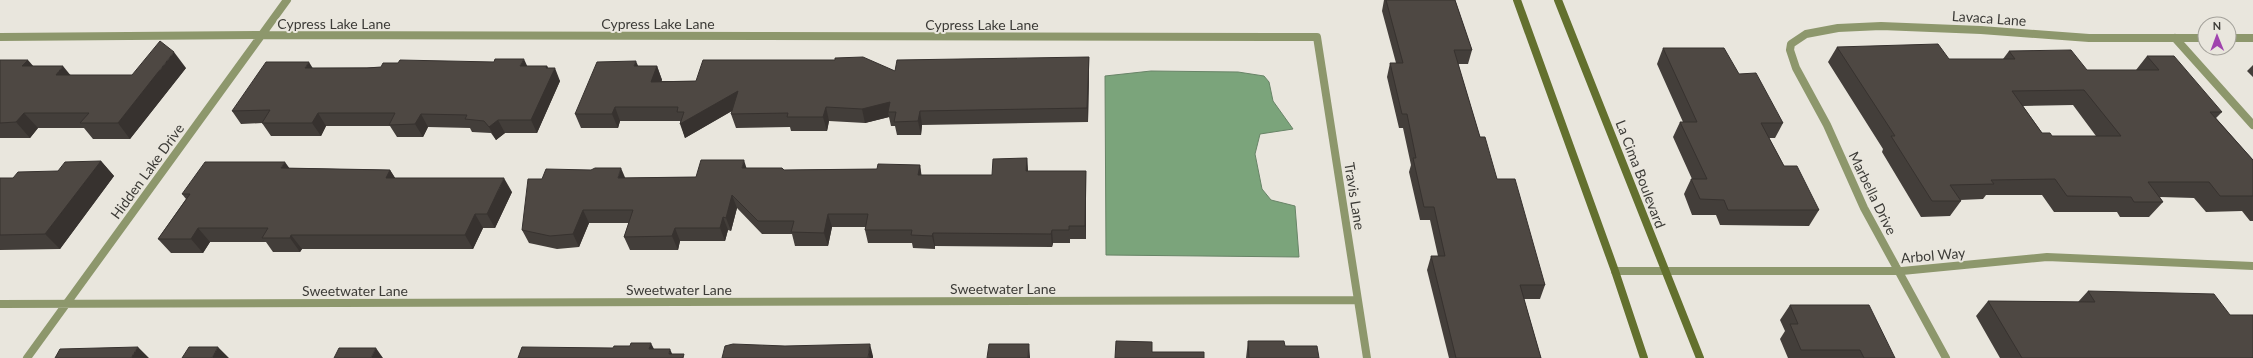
<svg xmlns="http://www.w3.org/2000/svg" width="2253" height="358" font-family="Lato,sans-serif">
  <style>
    .water { fill: #7ba47b; stroke: #688467 }
    .lines { fill: none; stroke-linecap: round; stroke-linejoin: round }
    .street { stroke: #8d976c; stroke-width: 8 }
    .secondary { stroke: #63702e; stroke-width: 8 }
    .wall { fill: #433e3a; fill-rule: evenodd }
    .shaded-wall { fill: #37322f }
    .building { fill: #4e4843; stroke: #37322f; fill-rule: evenodd }
    .labels { text-anchor: middle; dominant-baseline: central; stroke-width: 4; stroke-linejoin: round; paint-order: stroke }
    .street-label { font-size: 14px; fill: #3c3b37; stroke: #e9e6dd }
  </style>
  <rect width="100%" height="100%" fill="#e9e6dd"/>
  <!-- water -->
  <path class="water" d="M1151,71l87,1 26,4 5,6 4,19 20,28 -33,5 -5,20 7,35 9,11 24,6 4,51 -193,-2 -1,-179z"/>
  <g class="lines">
    <!-- street -->
    <path class="street" d="M0,37l262,-2 1055,2 50,321
      M2175,38l78,87
      M2229,38h24
      M1615,271h287l145,-14 206,9
      M0,304l1358,-4
      M27,358l260,-358
      M1946,358l-82,-150 -37,-83 -31,-57 -6,-18 1,-6 15,-10 32,-6 43,-2 100,4 108,8h116"/>
    <!-- secondary -->
    <path class="secondary" d="M1517,0l98,271 29,87
      M1558,0l142,358"/>
  </g>
  <!-- wall -->
  <path class="wall" d="M1384,0h71l17,50 -4,14h-10l22,73 17,42 48,106 -5,14h-16l17,59h-92l-22,-88 4,-14h7l-8,-36h-10l-11,-48 2,-7 -8,-37h-4l-12,-51 3,-14h6l-14,-52z
    M1837,47l112,12h54l6,-8 78,19h49l11,-14 75,56 -6,6 37,42v61h-3l-8,-10 -36,1 -12,-14 -34,-1 3,5 -14,15h-29l-3,-5h-63l-12,-17h-56l-3,4 -23,1 1,1 -11,15 -29,1 -39,-65 1,-3 -55,-87zM2073,105l23,31h-44l-10,-3 -19,-27z
    M1663,48l76,26 44,49 -8,15h-6l15,28 35,44 -10,16 -89,-1 -4,-10h-24l-8,-21 7,-15h1l-19,-42 7,-15h3l-26,-58z
    M1089,57v14l-1,51 -166,3 -1,10h-24l-2,-9h-4l-2,-9 -24,6 -36,-2 -2,10h-36l-1,-4 -54,1 -5,-14 1,-3 -47,27 -5,-17h-60l-2,7h-37l-6,-14 63,-48h19l5,14 -1,1h35l199,-10z
    M0,60l33,6 38,9h61l54,-7 -56,71h-37l-9,-11h-46l-8,10h-30z
    M2253,65v12l-6,-6z
    M547,66l1,2 12,13 -23,52h-32l-9,7 -5,-7 -19,-1 -2,-4 -42,-1 -5,10h-26l-7,-11h-64l-5,10h-50l-9,-13 -21,1 -9,-13 80,-43z
    M1027,158l1,13h58v68h-16v4h-17l-1,4 -117,-1v3l-22,-1 -1,-5h-44l-3,-13v-3h-33l-4,19h-33l-3,-12h-30l-25,-26 -6,23 -3,-1 -3,11h-45l-2,9h-48l-6,-13 5,-14h-40l-10,24 -22,2 -28,-6 -7,-13 20,-51 154,-2 50,-9 38,2 93,-1 43,-4 1,10h71z
    M101,161l13,15 -54,73 -60,1v-72h13l45,-7z
    M290,168l100,2 5,8 117,14 -17,36h-12l-10,21h-171l-2,3h-27l-7,-10h-56l-7,11h-32l-13,-14 28,-40 -4,-5z
    M2088,291l142,24 23,43h-253l-24,-42 12,-15 90,1z
    M1790,305l105,53h-107l-8,-19 5,-8 -5,-11z
    M1248,341l37,5 34,12h-73z"/>
  <!-- shaded-wall -->
  <path class="shaded-wall" d="M174,52l12,16 -56,71 -12,-16z
    M1089,57v14l-1,51 -1,-14z
    M524,59l6,13 -10,-6z
    M28,60l13,15 -19,-9z
    M636,61l6,14 -8,-9z
    M309,62l8,13 -12,-7z
    M63,66l13,16 -20,-7z
    M547,66l4,9 4,-7 5,13 -23,52 -6,-13z
    M657,66l5,14 -6,15 -5,-13z
    M738,91l4,14 -57,33 -5,-14z
    M890,102l-2,10 1,5 -24,6 -3,-14z
    M615,107l5,14 -2,7 -6,-14z
    M826,107l3,14 -2,10 -4,-14z
    M920,111l2,14 -1,10 -3,-14z
    M24,113l14,15 -8,10 -14,-16z
    M318,113l8,13 -5,10 -9,-13z
    M421,114l7,13 -5,10 -8,-13z
    M498,120l7,13 -9,7 -7,-13z
    M1027,158l1,14 -2,-1z
    M744,160l4,13 -6,-5z
    M101,161l13,15 -54,73 -15,-15z
    M285,162l10,14 -14,-8z
    M920,165l2,13 -4,-3z
    M621,168l6,14 -9,-4z
    M390,170l9,14 -13,-6z
    M1086,171v68l-1,-13z
    M504,178l8,14 -17,36 -8,-14z
    M732,195l5,13 -6,23 -5,-13z
    M583,210l6,13 -10,24 -6,-13z
    M475,214l8,14 -10,21 -8,-14z
    M828,214l4,13 -4,19 -4,-13z
    M723,217l5,13 -3,11 -5,-13z
    M198,228l12,14 -7,11 -12,-14z
    M675,228l5,13 -2,9 -6,-14z
    M1052,230l1,13 -1,4 -1,-13z
    M933,233l2,13v3l-3,-13z
    M291,235l11,14 -2,3 -10,-14z
    M651,343l6,12 -8,-6z
    M870,344l3,12v2h-5z
    M1029,344l1,13v1h-2z
    M138,347l11,11h-18z
    M218,347l11,11h-17z
    M376,348l7,10h-12z
    M670,349l4,9 -5,-4z"/>
  <!-- building -->
  <path class="building" d="M1386,0h69l17,50h-18l26,87h5l12,42h18l30,106h-25l21,73h-85l-25,-102h14l-11,-49h-10l-11,-49h3l-9,-44h-5l-12,-51h13z
    M160,41l14,11 -56,71h-38l9,-10h-65l-8,9 -16,1v-63h28l-6,6h41l-7,9h76z
    M1938,44l11,15h66l-6,-8 62,-1 16,20h72l-12,-14h27l48,56h-12l43,48v36h-33l-11,-14h-61l15,20h-29l-3,-5 -64,-1 -12,-17 -64,1 3,4 -44,1 11,16h-29l-41,-65h4l-58,-89zM2084,90l37,46h-69l-2,-3h-8l-30,-42z
    M1663,48h61l15,26 17,-1 27,50h-22l23,43h13l22,44h-91l-4,-10 -24,-1 -9,-20h16l-27,-57h17z
    M863,57l32,14 2,-11 192,-3 -2,51 -167,3 -2,10 -24,1 2,-10h-8l2,-10 -28,7 -36,-2 -3,10h-36l1,-4 -57,1 7,-23 -58,33 4,-12h-7l1,-5h-63l-3,7h-37l22,-52 39,-1 -2,5h23l-6,16 45,-1 7,-21h132v-2z
    M495,59h29l-4,7h27l-1,2h9l-24,52h-33l-9,7 -5,-6 -19,-2 2,-4 -46,-1 -6,10 -26,1 6,-12h-77l-6,10h-50l8,-13 -38,1 34,-49h43l-4,6h62l14,-1 2,-4h15l2,-3 94,2z
    M1027,158l-1,13h60l-1,55h-16v4h-17l-1,4 -118,-1 -1,3 -21,-1 1,-5h-47l3,-16h-40l-4,19 -33,-1 3,-11h-36l-26,-26 -6,23 -3,-1 -3,11h-45l-3,8 -48,1 9,-27h-50l-10,24 -23,2 -28,-6 6,-51h14l4,-10 45,1 4,-2h26l-3,10 78,-1 5,-17h43l-2,8h40l2,2 93,-1 1,-5 42,1 -2,10h74l1,-16z
    M101,161l-56,73 -45,1v-57h13l5,-6 40,-1 7,-9z
    M205,162h80l-4,6 109,2 -4,8h118l-17,36h-12l-10,21h-174l-1,3h-28l6,-10h-70l-7,11h-33l32,-45h-8z
    M2088,291l126,3 16,21h23v43h-231l-34,-57 107,1z
    M1790,305h79l26,53h-31l-4,-8h-59l-11,-26h8z
    M1116,341l36,1v10h52v6h-89z
    M1248,341h36l1,5h32l2,12h-70z
    M631,343h20l-2,6h21l-1,5h15l-1,4h-165l4,-11 91,1 1,-2h16z
    M733,344l52,2 85,-2 -2,14h-146l3,-12z
    M989,344h40l-1,14h-41z
    M138,347l-7,11h-76l5,-9z
    M189,347h29l-6,11h-30z
    M339,348h37l-5,10h-37z"/>
  <g class="labels">
    <!-- street labels -->
    <g class="street-label">
      <text transform="translate(1989 18) rotate(4)">Lavaca Lane</text>
      <text x="334" y="23">Cypress Lake Lane</text>
      <text x="658" y="23">Cypress Lake Lane</text>
      <text x="982" y="24">Cypress Lake Lane</text>
      <text transform="translate(147 171) rotate(-54)">Hidden Lake Drive</text>
      <text transform="translate(1641 174) rotate(69)">La Cima Boulevard</text>
      <text transform="translate(1873 193) rotate(64)">Marbella Drive</text>
      <text transform="translate(1355 196) rotate(81)">Travis Lane</text>
      <text transform="translate(1933 255) rotate(-5)">Arbol Way</text>
      <text x="1003" y="288">Sweetwater Lane</text>
      <text x="679" y="289">Sweetwater Lane</text>
      <text x="355" y="290">Sweetwater Lane</text>
    </g>
  </g>
  <!-- north arrow -->
  <g transform="translate(2217 36) rotate(359)"><circle r="19" fill="#e9e6dd" stroke="#a4a29b"/>
  <path d="M0-3L7 15L0 10L-7 15Z" fill="#a044ae"/>
  <text y="-6" font-size="11" font-weight="bold" text-anchor="middle" fill="#3c3b37">N</text>
  </g>
</svg>
